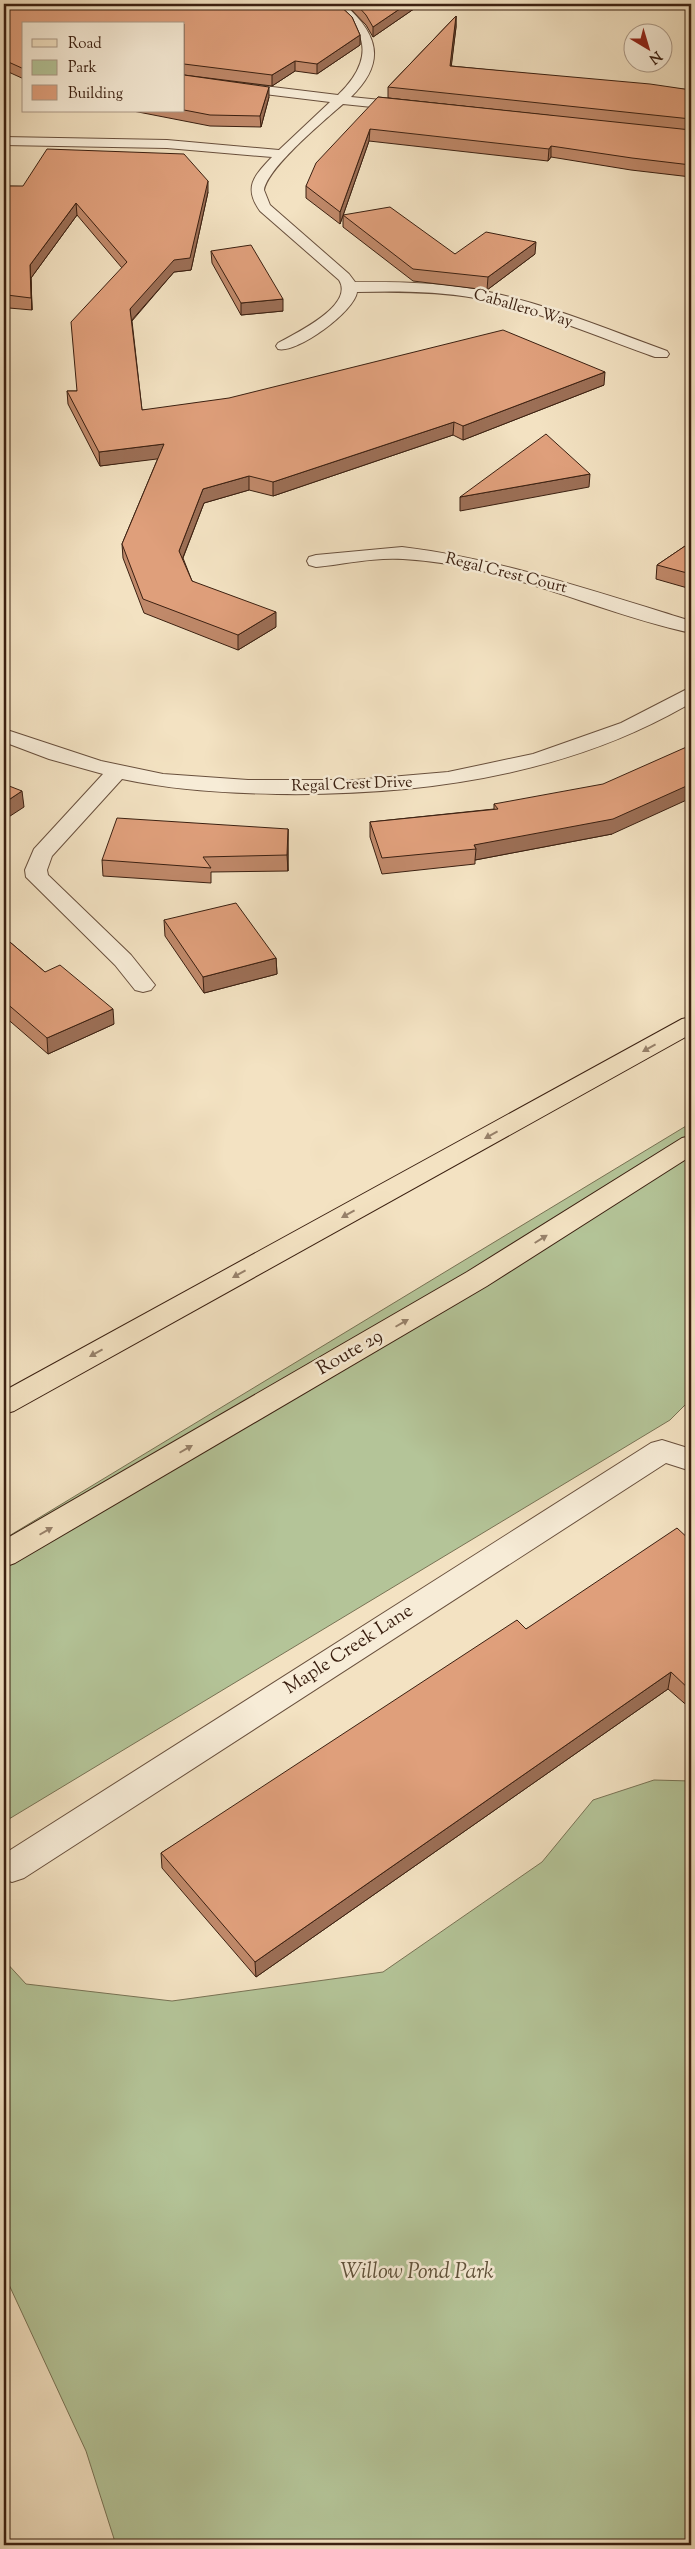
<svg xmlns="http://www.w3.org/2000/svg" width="695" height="2549" font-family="'Sorts Mill Goudy',serif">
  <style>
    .green { fill: #b4c498; stroke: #787254 }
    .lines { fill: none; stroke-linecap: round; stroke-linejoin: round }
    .minor-casing { stroke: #69503d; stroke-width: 2 }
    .major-casing { stroke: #3b2011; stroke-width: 2 }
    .minor { fill: #f7ecd7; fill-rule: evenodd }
    .major { fill: #f3e2c2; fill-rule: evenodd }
    .wall { fill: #c0896a; stroke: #3b2011 }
    .shaded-wall { fill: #9c6f56; stroke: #3b2011 }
    .building { fill: #df9f7b; stroke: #3b2011 }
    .oneway { fill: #97816a }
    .labels { text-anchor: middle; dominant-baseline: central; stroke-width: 5; stroke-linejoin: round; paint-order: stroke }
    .far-street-label { font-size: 16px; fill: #3b2011; stroke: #f7ecd7 }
    .street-label { font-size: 19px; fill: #3b2011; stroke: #f7ecd7 }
    .near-park-label { font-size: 22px; font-style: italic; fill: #5f513a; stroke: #f7ecd7 }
  </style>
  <rect width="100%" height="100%" fill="#f3e2c2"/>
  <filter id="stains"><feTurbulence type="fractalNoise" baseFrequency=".004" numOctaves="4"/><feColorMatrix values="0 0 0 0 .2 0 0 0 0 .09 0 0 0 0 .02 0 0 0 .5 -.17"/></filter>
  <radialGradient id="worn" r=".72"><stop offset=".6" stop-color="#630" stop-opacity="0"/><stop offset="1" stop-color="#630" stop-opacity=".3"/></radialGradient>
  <!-- green -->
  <path class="green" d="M691,1123v276l-21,21 -666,402v-283z
    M654,1780l37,1v764h-575l-30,-94 -82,-177v-314l22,24 146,17 211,-29 159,-110 51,-62z"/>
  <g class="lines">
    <!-- minor casing -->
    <g class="minor-casing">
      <path id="minor" d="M331,4h13c34,30 43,58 7,93l60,6 6,4 -6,4 -68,-7c-18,16 -75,63 -79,86l6,15 79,69 6,8c40,0 79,0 119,7 66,12 130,39 193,62l2,3 -2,3h-12c-59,-21 -118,-47 -180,-59 -39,-7 -79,-7 -118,-6 -2,19 -60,62 -79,57l-2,-3 2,-3c18,-10 77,-38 61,-63l-79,-69c-17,-24 -6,-35 12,-54l-105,-9 -163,-3v-8l163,3 112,10 51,-48 -146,-18v-8l154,19c19,-18 35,-44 16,-69 -7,-8 -16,-14 -23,-22z
        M402,547c99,12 194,45 289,74v12c-96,-21 -188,-69 -288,-74 -28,-2 -59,5 -87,8l-7,-2 -2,-4 2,-4 7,-2z
        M691,687v15l-7,5c-123,70 -268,89 -407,87 -52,-1 -104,-4 -155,-15l-70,77 -5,14 1,5 83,80 24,30 -4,5 -8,2 -8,-2 -20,-25 -89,-88 -1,-7 9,-21 69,-75 -54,-15 -45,-17v-13l97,32 62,13 85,6h107l93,-8 85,-18 88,-31z
        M662,1440l29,9v22l-25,-8 -642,415 -12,4 -8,-3v-25l647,-411z"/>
    </g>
    <!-- major casing -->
    <g class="major-casing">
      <path id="major" d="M691,1017v17l-677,377 -10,3v-23l678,-372z
        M691,1136v20l-204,130 -472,277 -11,4v-27l463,-268 215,-134z"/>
    </g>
    <!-- minor -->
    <use href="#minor" class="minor"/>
    <!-- major -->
    <use href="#major" class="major"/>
  </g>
  <!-- wall -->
  <path class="wall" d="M4,4h334l14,13 8,18v10l-43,29 -22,-3 -23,15 -88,-11v-51h-160v55l-20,-9z
    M346,4h75l-48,33 -7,-12z
    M456,16v11l-5,39 240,24v87l-60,-7 -80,-13 -3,4 -179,-20 -29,83 -34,-26v-12l72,-89 176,19 -166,-18v-11z
    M184,75l85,22 -8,30 -51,-1 -77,-15h51z
    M4,186l204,6 -17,78 -17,2 -42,49 10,89 462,-25 -141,55 -10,-5 -180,61 -24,-6 -45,13 -21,55 9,23 84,46 -38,23 -94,-37 -21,-55 -1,-14 36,-86 -58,8 -32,-62 -1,-13h10l45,-123 -45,-53 -46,63 1,32 -23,-2 -5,7z
    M343,215l112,39h80l-48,36 -74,-9 -70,-54z
    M211,251l72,60 -42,4 -29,-52z
    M691,542v47l-35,-10 1,-14z
    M494,804l118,30 -137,26v4l-93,10 -12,-37v-15l124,-13z
    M288,829v42l-77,1v11l-108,-7 -1,-16z
    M164,920l112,38 1,16 -73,19 -39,-57z
    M4,937l41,35 69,52 -66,30 -44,-38z
    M691,1541v168l-23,-20 -412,288 -94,-109 -1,-15 365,-224z"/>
  <!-- shaded-wall -->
  <path class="shaded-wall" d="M407,4h14l-48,33v-10z
    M456,16v11l-6,50v-11z
    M360,35v10l-43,29v-10z
    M295,61v10l-23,15v-11z
    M269,87v10l-8,30 -1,-11z
    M370,129l-1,12 -29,83v-12z
    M551,146v11l-3,4 1,-12z
    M208,181v11l-17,78 -17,2 -43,49 -1,-12z
    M76,203l1,12 -46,63 1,32 -2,-45z
    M536,242l-1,12 -48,36 1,-13z
    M7,295l2,13 -5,7v-15z
    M283,299v12l-42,4v-12z
    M605,372l-1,13 -141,55v-14z
    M454,422l-1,13 -180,61v-14z
    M164,444l1,14 -65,8 -1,-14z
    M590,474l-1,13 -129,24v-14z
    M249,476v14l-45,13 -24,62 -1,-14 24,-62z
    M276,612v15l-38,23v-15z
    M691,784v14l-79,36 -137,26 1,-11 -2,-4z
    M22,791l2,16 -20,13v-17z
    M288,829v42l-1,-16z
    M276,958l1,16 -73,19 -1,-16z
    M113,1009l1,15 -66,30 -1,-16z
    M671,1672l-3,17 -412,288 -1,-15z"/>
  <!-- building -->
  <path class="building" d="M4,4h334l14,13 8,18 -43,29 -22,-3 -23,14 -88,-11v-40h-160v45l-20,-9z
    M356,4h51l-34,23 -7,-12z
    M456,16l-6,50 200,18 41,6v29l-303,-32z
    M184,75l85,12 -9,29 -50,-1 -26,-5z
    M378,97l313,33v35l-59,-7 -81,-12 -2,3 -179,-20 -30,83 -34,-26 10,-23z
    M47,149l137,5 24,27 -18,77 -16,2 -44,49 12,101 87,-12 274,-68 102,42 -142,54 -9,-4 -181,60 -24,-6 -46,13 -24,62 13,30 84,31 -38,23 -95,-36 -21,-55 42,-100 -65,8 -32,-61h10l-6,-69 56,-60 -51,-59 -46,62 1,33 -24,-3 -3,5v-114h19z
    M390,207l65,47 31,-22 50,10 -48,35 -75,-8 -70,-54z
    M251,245l32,54 -42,4 -30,-52z
    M546,434l44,40 -130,23z
    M691,542v32l-34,-9z
    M691,745v39l-78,35 -139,26 2,4 -94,9 -12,-36 128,-13 -4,-5 109,-20z
    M4,784l18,7 -18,12z
    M117,818l171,11 -1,26 -84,2 8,11 -109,-8z
    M236,903l40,55 -73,19 -39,-57z
    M4,937l41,35 15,-7 53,44 -66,29 -43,-37z
    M677,1528l14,13v150l-20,-19 -416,290 -94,-109 356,-233 9,9z"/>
  <!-- one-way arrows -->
  <defs><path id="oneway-solid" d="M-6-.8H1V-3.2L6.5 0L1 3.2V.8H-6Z" transform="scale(1.25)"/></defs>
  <g class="oneway">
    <use href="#oneway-solid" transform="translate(649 1048) rotate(151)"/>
    <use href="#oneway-solid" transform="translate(491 1135) rotate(151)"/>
    <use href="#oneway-solid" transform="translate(348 1214) rotate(151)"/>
    <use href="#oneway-solid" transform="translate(541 1239) rotate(-32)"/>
    <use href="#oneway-solid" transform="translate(239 1274) rotate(151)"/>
    <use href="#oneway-solid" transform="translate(402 1323) rotate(-30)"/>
    <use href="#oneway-solid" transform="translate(96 1353) rotate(151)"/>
    <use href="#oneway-solid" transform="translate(186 1449) rotate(-30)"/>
    <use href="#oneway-solid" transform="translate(46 1531) rotate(-30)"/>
  </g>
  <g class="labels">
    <!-- far-street labels -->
    <g class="far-street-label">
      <text transform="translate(523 309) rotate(16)">Caballero Way</text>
      <text transform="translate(506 574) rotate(14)">Regal Crest Court</text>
      <text transform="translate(352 785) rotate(-2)">Regal Crest Drive</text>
    </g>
    <!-- street labels -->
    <g class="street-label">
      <text transform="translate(350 1353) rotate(-30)">Route 29</text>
      <text transform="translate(349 1650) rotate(-33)">Maple Creek Lane</text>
    </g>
    <!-- near-park labels -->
    <g class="near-park-label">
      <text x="417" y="2273">Willow Pond Park</text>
    </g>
  </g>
  <!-- margin -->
  <rect width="695" height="2549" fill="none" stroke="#f3e2c2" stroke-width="20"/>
  <rect x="5" y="5" width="685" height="2539" fill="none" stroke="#3b2011" stroke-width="2.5"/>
  <rect x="10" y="10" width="675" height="2529" fill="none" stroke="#3b2011"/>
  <!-- legend -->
  <rect x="22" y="22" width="162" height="90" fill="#f7ecd7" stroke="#ac9a88"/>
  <rect x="32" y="39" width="25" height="8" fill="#f3e2c2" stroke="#ac9a88"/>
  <text x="68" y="48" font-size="15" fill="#3b2011">Road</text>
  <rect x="32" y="60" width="25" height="15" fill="#b4c498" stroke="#ac9a88"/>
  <text x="68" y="72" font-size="15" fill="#3b2011">Park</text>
  <rect x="32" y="85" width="25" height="15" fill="#df9f7b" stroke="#ac9a88"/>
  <text x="68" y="98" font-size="15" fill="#3b2011">Building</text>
  <!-- north arrow -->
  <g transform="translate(648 48) rotate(142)"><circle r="24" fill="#f7ecd7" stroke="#ac9a88"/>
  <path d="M0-4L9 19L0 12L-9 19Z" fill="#8f2418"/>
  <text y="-8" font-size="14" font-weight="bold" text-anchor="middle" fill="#3b2011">N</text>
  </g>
  <rect width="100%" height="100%" filter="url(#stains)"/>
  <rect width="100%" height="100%" fill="url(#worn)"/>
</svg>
